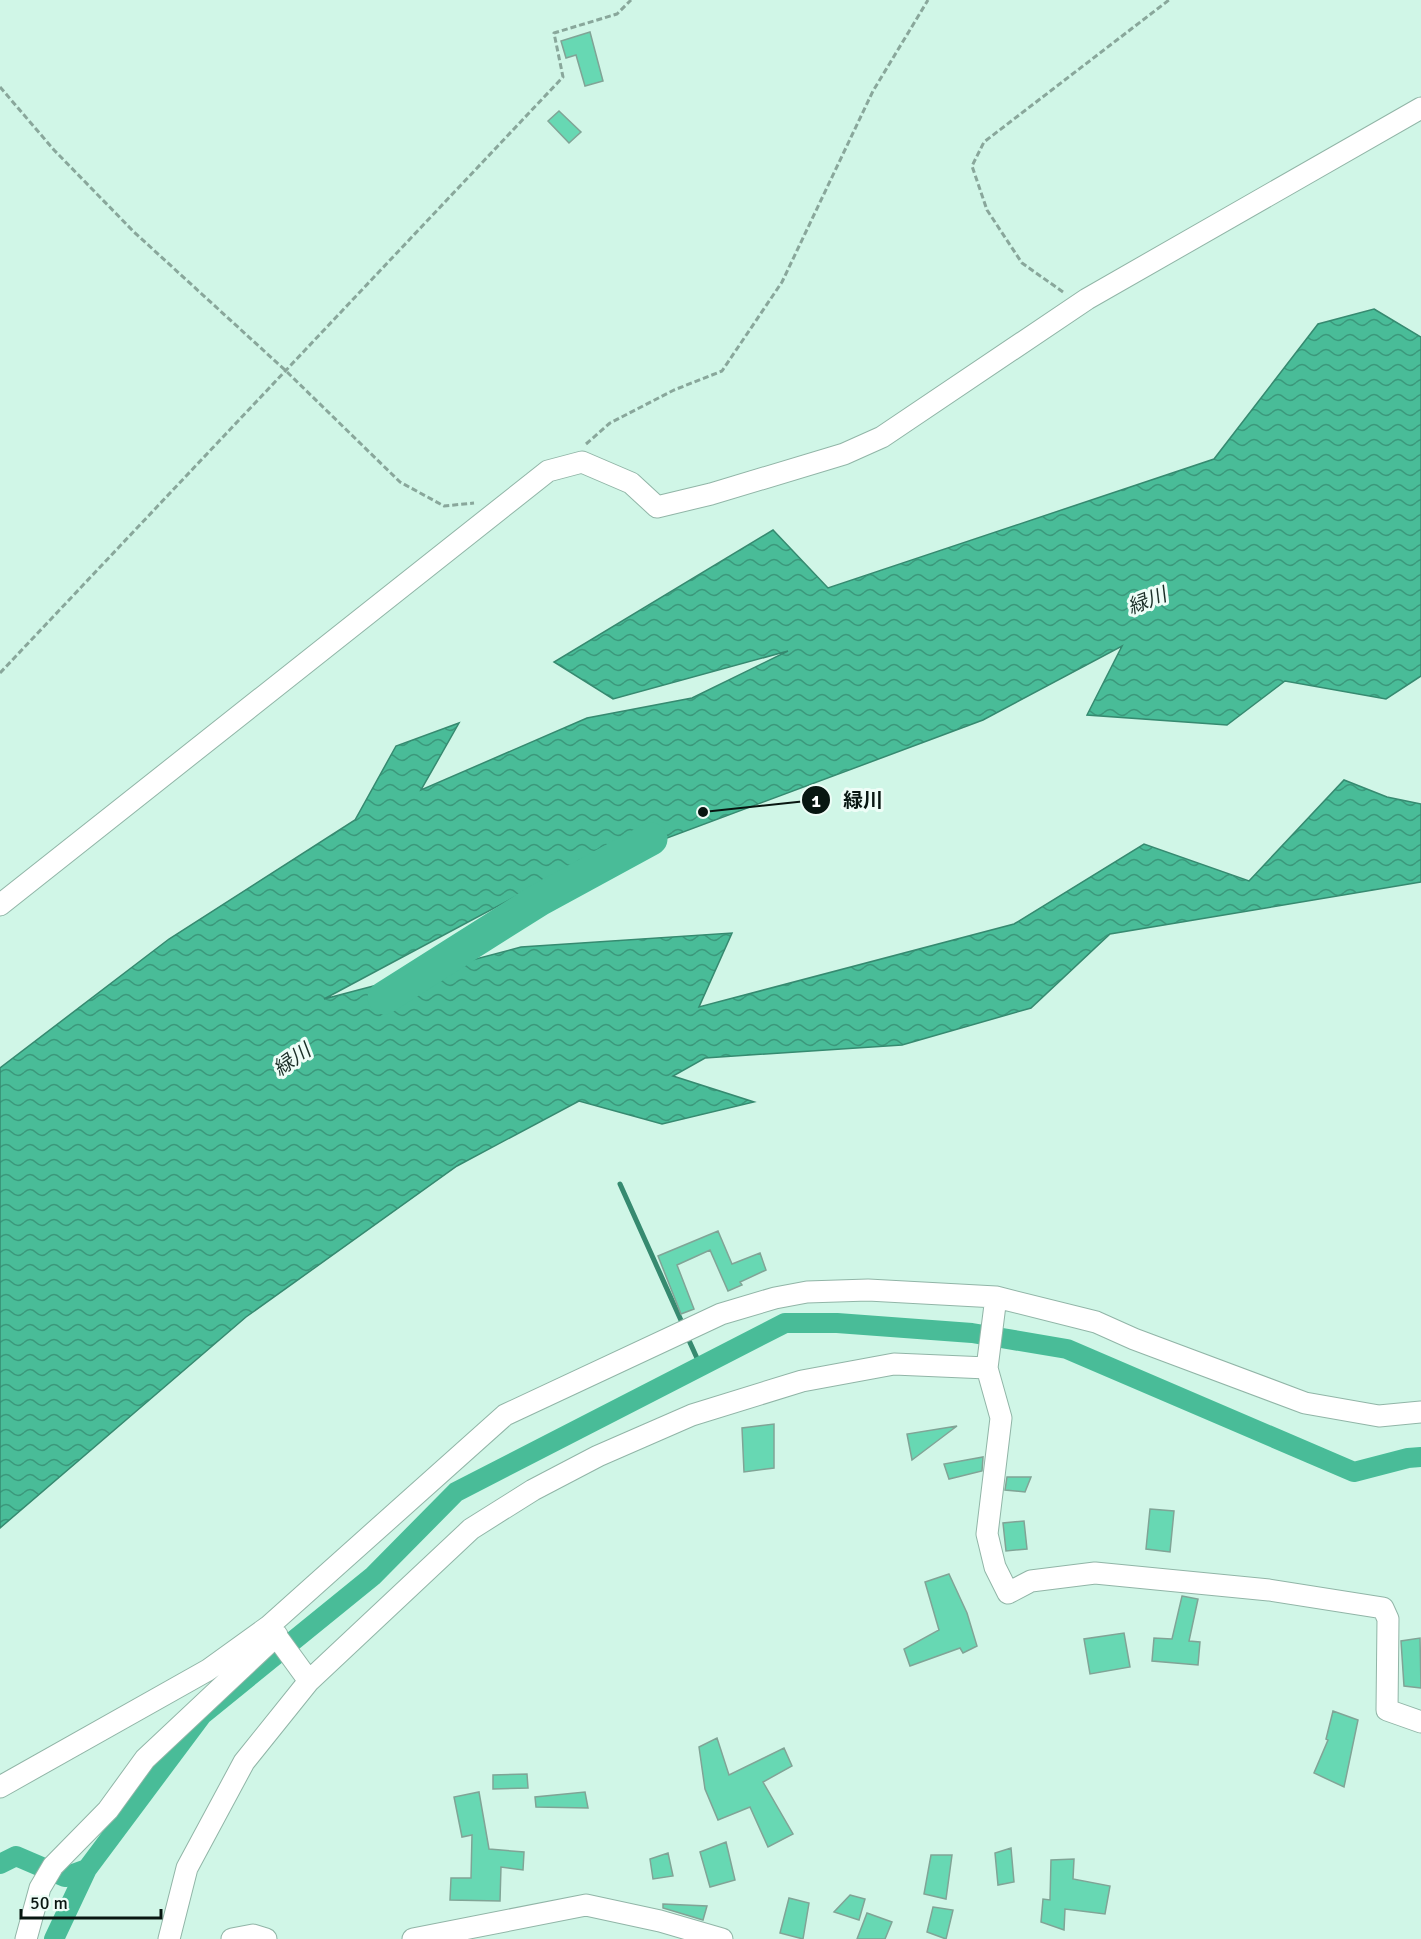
<svg xmlns="http://www.w3.org/2000/svg" width="1421" height="1939" font-family="Signika,'Noto Sans JP',sans-serif">
  <style>
    .water { fill: url(#water-waves); stroke: #368a70; stroke-width: 1.5 }
    .lines { fill: none; stroke-linecap: round; stroke-linejoin: round }
    .stream { stroke: #368a70; stroke-width: 5 }
    .canal { stroke: #49bc98; stroke-width: 20 }
    .river { stroke: #49bc98; stroke-width: 33 }
    .building { fill: #67d8b3; stroke: #80a496; stroke-width: 1.5 }
    .minor-casing { stroke: #91b5a7; stroke-width: 23 }
    .path { stroke: #89a79b; stroke-width: 3; stroke-dasharray: 6 3; stroke-linecap: butt }
    .minor { stroke: #fff; stroke-width: 21 }
    .labels { text-anchor: middle; dominant-baseline: central; stroke-width: 6; stroke-linejoin: round; paint-order: stroke }
    .water-label { font-size: 20px; font-style: italic; fill: #1a2e27; stroke: #eefdf7 }
    .leader { fill: none; stroke: #081611; stroke-width: 2 }
    .callout-dot { fill: #081611; stroke: #eefdf7; stroke-width: 2 }
    .mark-label { font-size: 18px; text-anchor: middle; font-weight: bold; fill: #fff }
    .callout-label { font-size: 20px; text-anchor: middle; font-weight: bold; fill: #081611; stroke: #eefdf7; stroke-width: 6; stroke-linejoin: round; paint-order: stroke }
  </style>
  <defs>
    <pattern id="water-waves" width="16" height="10" patternUnits="userSpaceOnUse" patternTransform="scale(1.5)"><rect width="16" height="10" fill="#49bc98"/><path d="M0 5q4-4 8 0t8 0" fill="none" stroke="#3b987b"/></pattern>
  </defs>
  <rect width="100%" height="100%" fill="#d0f6e7"/>
  <!-- water -->
  <path class="water" d="M1374,309l47,28v339l-35,23 -101,-18 -58,44 -140,-10 35,-69 -139,74 -455,170 -204,109 197,-52 211,-14 -33,74 315,-83 130,-80 105,37 95,-101 43,17 34,7v78l-311,52 -79,74 -129,37 -197,13 -32,18 81,26 -92,22 -83,-23 -122,65 -211,151 -246,211v-460l169,-129 186,-119 41,-74 63,-23 -38,67 166,-72 105,-20 96,-47 -175,48 -59,-37 219,-132 55,58 386,-129 104,-135z"/>
  <g class="lines">
    <!-- stream -->
    <path class="stream" d="M620,1184l64,143
      M687,1336l14,31"/>
    <!-- canal -->
    <path class="canal" d="M0,1864l16,-8 49,21 22,-8
      M54,1939l33,-70 115,-154 171,-139 83,-84 329,-169h52l135,10 95,16 287,123 54,-14 13,-1"/>
    <!-- river -->
    <path class="river" d="M384,998l155,-98 112,-61"/>
  </g>
  <!-- building -->
  <path class="building" d="M590,32l13,49 -18,5 -9,-31 -10,3 -5,-17z
    M559,111l22,21 -12,11 -21,-22z
    M718,1231l14,33 28,-11 6,17 -26,12 2,3 -14,6 -18,-41 -33,15 17,44 -13,5 -23,-58z
    M774,1424v44l-30,4 -2,-44z
    M957,1426l-45,34 -5,-26z
    M983,1457l-1,14 -33,8 -5,-15z
    M1007,1477h24l-6,15 -20,-2z
    M1150,1509l24,2 -4,41 -24,-3z
    M1024,1521l3,28 -21,2 -3,-28z
    M949,1574l18,39 10,33 -14,7 -3,-5 -50,18 -6,-17 35,-19 -14,-48z
    M1182,1596l16,3 -9,42 11,1 -2,23 -46,-4 2,-23 18,1z
    M1124,1633l6,34 -40,7 -6,-35z
    M1420,1638l1,50 -17,-2 -3,-45z
    M1333,1711l25,9 -14,67 -30,-14 14,-33 -2,-1z
    M717,1738l12,37 55,-27 8,18 -29,16 30,52 -25,13 -18,-40 -32,13 -13,-31 -6,-42z
    M527,1774l1,14 -35,1v-14z
    M479,1792l10,57 35,3 -1,18 -22,-3 -1,34 -50,-1 1,-22h20l1,-43 -10,2 -8,-40z
    M585,1792l3,16 -52,-1 -1,-10z
    M726,1842l9,38 -25,7 -10,-35z
    M1011,1848l3,34 -16,3 -3,-32z
    M668,1853l5,23 -20,3 -3,-20z
    M931,1855h21l-6,44 -22,-5z
    M1074,1859l-1,20 37,7 -5,28 -40,-5 -1,21 -23,-8 2,-23 7,1 1,-40z
    M850,1895l15,4 -6,21 -25,-8z
    M789,1898l20,5 -6,36 -23,-6z
    M663,1904l44,2 -4,14 -40,-12z
    M933,1907l20,3 -7,29 -19,-7z
    M867,1913l25,9 -7,17h-28z"/>
  <g class="lines">
    <!-- minor casing -->
    <g class="minor-casing">
      <path id="minor" d="M0,905l548,-434 34,-9 49,21 26,24 54,-13 133,-40 38,-17 205,-138 334,-191
        M996,1297l-9,71 14,50 -14,116 8,33 13,26 23,-12 64,-8 174,17 114,18 5,11 -1,91 34,12
        M269,1626l40,55
        M0,1787l208,-117 61,-44 236,-211 216,-101 54,-16 32,-6 61,-2 128,7 100,25 38,17 171,64 74,13 42,-4
        M26,1939l14,-51 13,-22 55,-56 37,-51 132,-124
        M169,1939l18,-71 57,-106 65,-81 162,-152 62,-39 65,-34 94,-41 110,-34 92,-17 93,4
        M232,1939l21,-4 13,4
        M413,1939l173,-34 74,16 62,18"/>
    </g>
    <!-- path -->
    <path class="path" d="M0,87l54,63 80,82 152,139 114,111 44,24 30,-3
      M1063,292l-41,-29 -35,-53 -15,-44 12,-24 185,-142
      M586,444l24,-21 64,-33 48,-19 60,-89 91,-191 55,-91
      M0,673l563,-596 -9,-44 63,-19 14,-14"/>
    <!-- minor -->
    <use href="#minor" class="minor"/>
  </g>
  <g class="labels">
    <!-- water labels -->
    <g class="water-label">
      <text transform="translate(1147 601) rotate(-21)">緑川</text>
      <text transform="translate(292 1060) rotate(-35)">緑川</text>
    </g>
  </g>
  <!-- callouts -->
  <path class="leader" d="M703 812L816 800"/>
  <g class="callout-dot">
    <circle cx="703" cy="812" r="6"/>
    <circle cx="816" cy="800" r="15"/>
  </g>
  <g class="mark-label">
    <text x="816" y="807">1</text>
  </g>
  <g class="callout-label">
    <text x="863" y="807">緑川</text>
  </g>
  <!-- scale -->
  <path d="M21 1909v9h140v-9" fill="none" stroke="#081611" stroke-width="3"/>
  <text x="30" y="1909" font-size="18" fill="#081611" stroke="#eefdf7" stroke-width="4.5" paint-order="stroke">50 m</text>
</svg>
